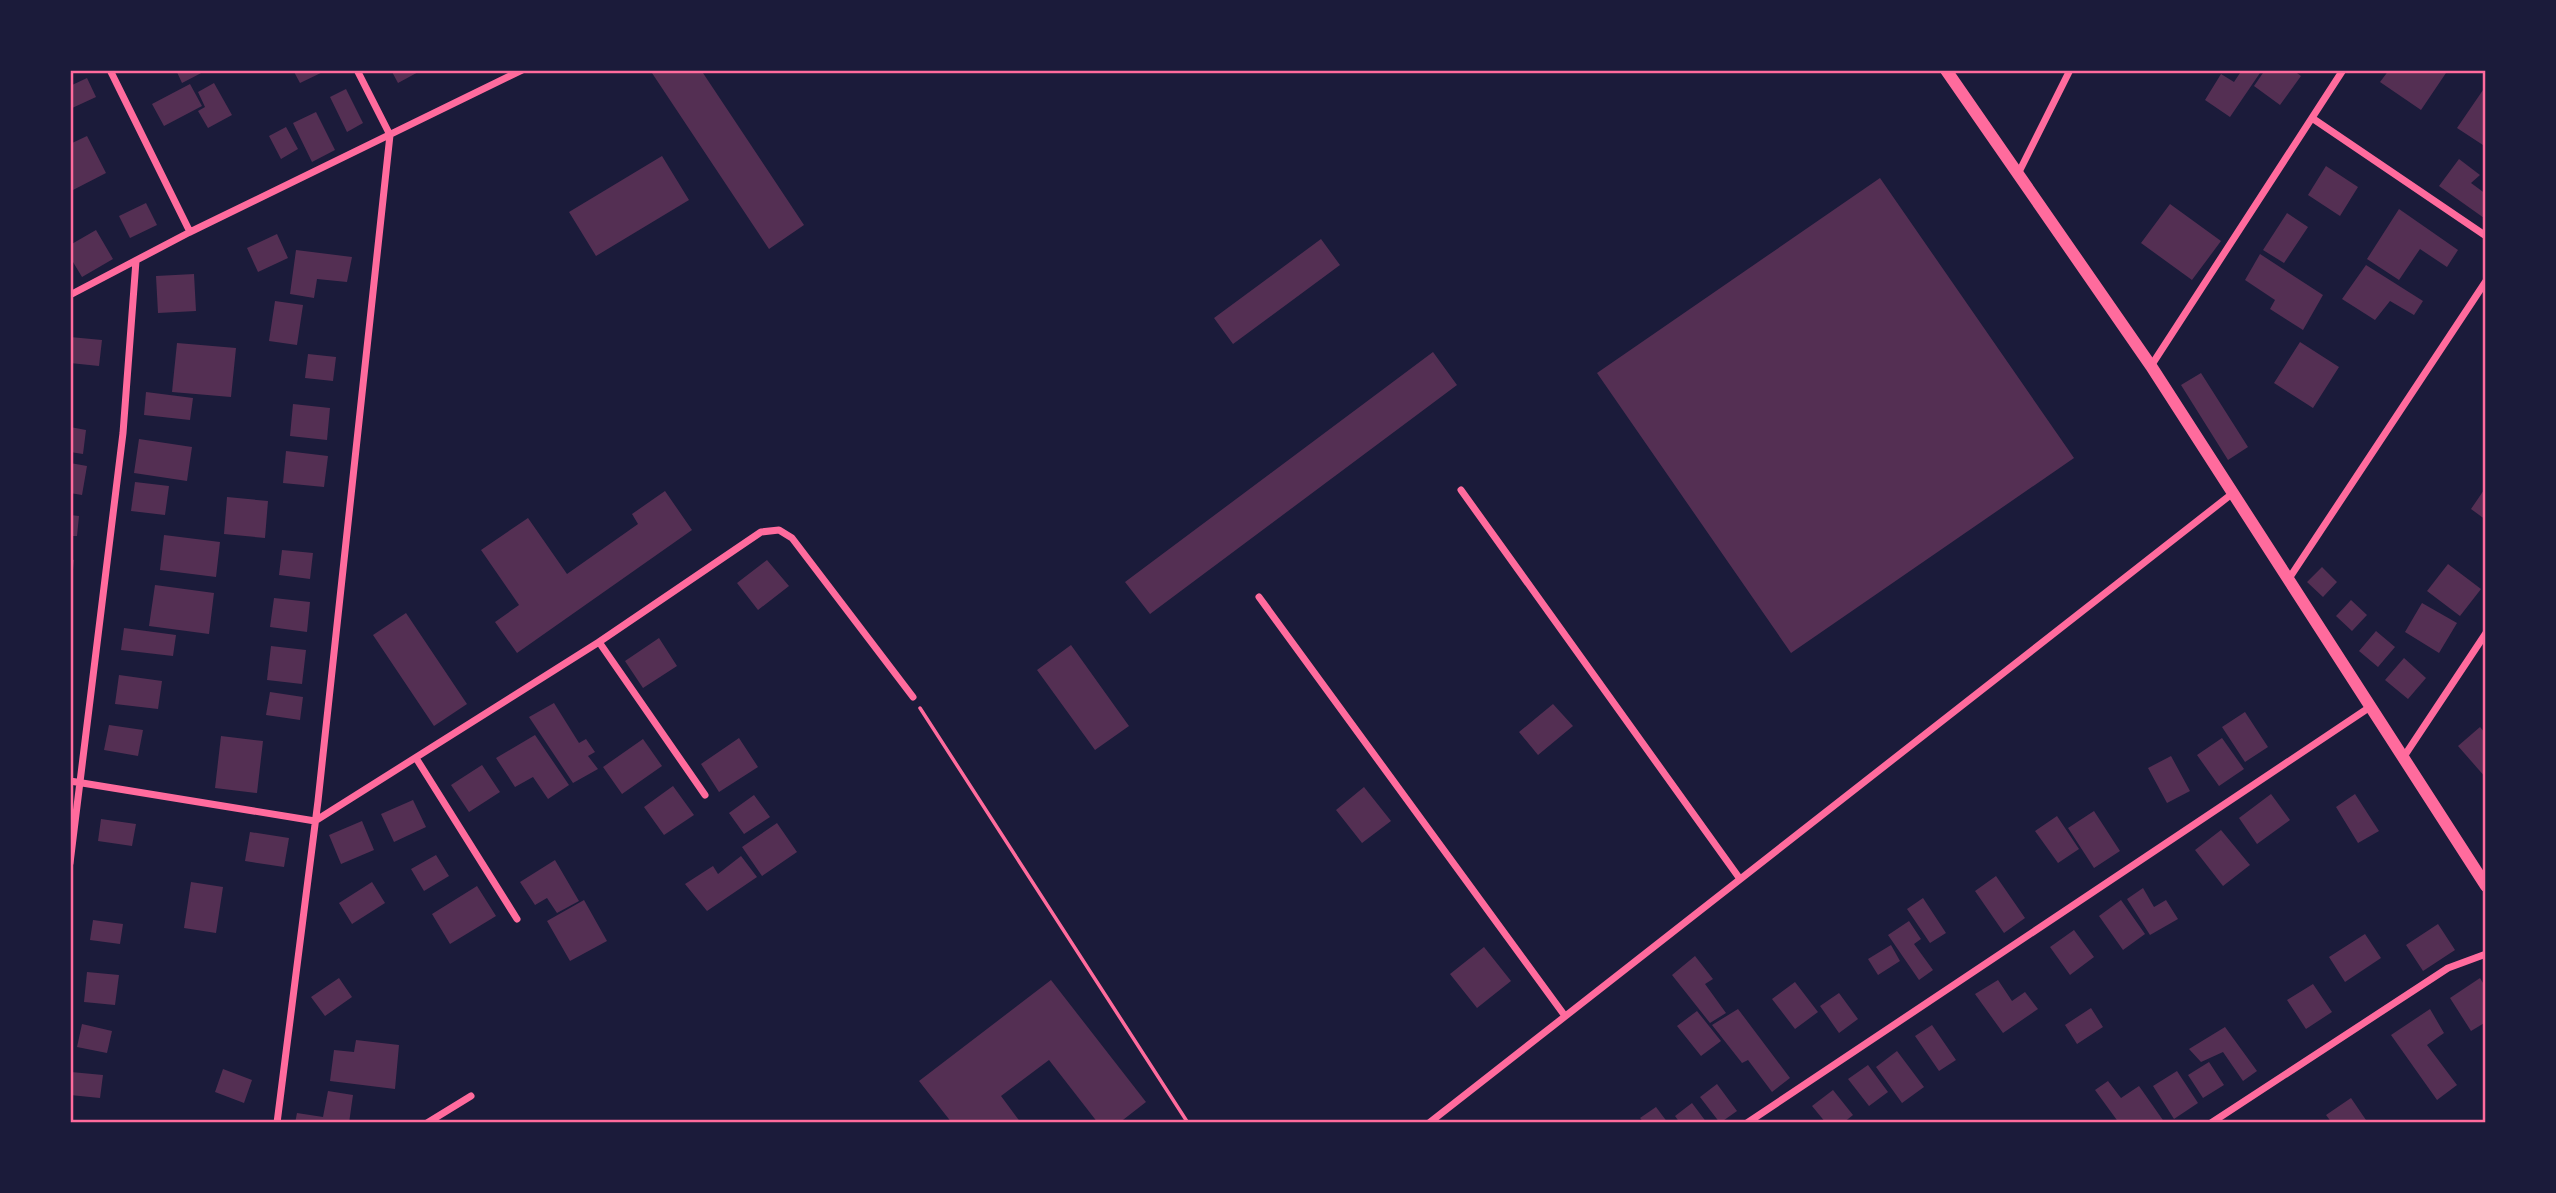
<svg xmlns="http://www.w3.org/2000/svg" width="2556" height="1193" font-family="'Work Sans',sans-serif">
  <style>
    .building { fill: #542f53 }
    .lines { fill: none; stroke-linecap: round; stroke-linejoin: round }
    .path { stroke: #ff6b9d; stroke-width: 3.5 }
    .minor { stroke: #ff6b9d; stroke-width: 7 }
    .tertiary { stroke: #ff6b9d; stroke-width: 12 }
    .neatline { fill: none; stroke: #ff6b9d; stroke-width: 2.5 }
  </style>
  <rect width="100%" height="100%" fill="#1b1b3a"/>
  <!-- building -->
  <path class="building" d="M176,70h31l-25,13z
    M293,70h34l-27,13z
    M391,70h31l-24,13z
    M650,70h51l103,155 -35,24z
    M2242,70h20l-32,47 -25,-17 16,-26 13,8z
    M2265,70h28l8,6 -21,29 -26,-19z
    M2389,70h59l-27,40 -41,-28z
    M87,78l9,19 -26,12v-23z
    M214,83l18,32 -24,13 -10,-17 7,-4 -7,-15z
    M190,84l12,22 -38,20 -12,-22z
    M346,89l17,34 -16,9 -17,-35z
    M2483,90l3,2v55l-29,-19z
    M316,112l19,38 -23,12 -19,-39z
    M286,127l12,22 -17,10 -12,-23z
    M87,136l19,37 -33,17 -3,-6v-40z
    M662,156l27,44 -93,56 -27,-44z
    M2459,159l21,16 -9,8 15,11 -2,24 -45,-32z
    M2326,166l32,21 -18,29 -32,-21z
    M1880,178l194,280 -283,195 -194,-280z
    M146,203l11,22 -27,13 -11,-22z
    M2170,204l51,37 -29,39 -51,-37z
    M2399,209l59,41 -11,17 -27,-18 -21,31 -32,-21z
    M2287,213l21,14 -24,36 -21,-13z
    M96,230l17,29 -31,18 -12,-20v-12z
    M277,234l11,24 -30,14 -11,-24z
    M1321,239l19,26 -107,79 -19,-26z
    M296,250l56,7 -5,25 -30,-3 -3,19 -24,-4z
    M2260,254l63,41 -20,35 -33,-21 5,-9 -30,-20z
    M2366,265l57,36 -9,14 -24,-14 -15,19 -33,-21z
    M194,274l2,37 -38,2 -2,-37z
    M275,301l28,4 -6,40 -28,-4z
    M70,337l32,3 -3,26 -29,-3z
    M2300,342l39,25 -26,41 -39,-25z
    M177,343l59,5 -5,49 -59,-5z
    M1433,352l24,33 -307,229 -25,-32z
    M308,354l28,3 -3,24 -28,-3z
    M2201,373l47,74 -20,13 -47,-75z
    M146,392l47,6 -3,22 -46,-5z
    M293,404l37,4 -3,32 -37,-4z
    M70,427l16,3 -3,24 -13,-2z
    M139,439l53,8 -5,34 -53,-8z
    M286,451l42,5 -4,31 -41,-4z
    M70,463l17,3 -5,29 -12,-2z
    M135,482l34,4 -4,29 -34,-4z
    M2486,487v33l-15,-11z
    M665,491l27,39 -175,123 -22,-31 24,-17 -38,-55 47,-32 39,56 71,-50 -6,-10z
    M227,497l41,4 -3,37 -41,-4z
    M70,515l9,1 -2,20h-7z
    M164,535l56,7 -4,35 -56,-7z
    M282,550l31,3 -3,26 -31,-4z
    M70,559l4,1 -2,19h-2z
    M767,560l22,26 -31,24 -21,-27z
    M2448,564l33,25 -21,27 -33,-25z
    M2322,567l15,15 -14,15 -16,-15z
    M155,585l59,8 -5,41 -60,-8z
    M274,598l36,4 -3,30 -37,-5z
    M2351,600l16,15 -15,16 -16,-15z
    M2422,603l35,20 -18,30 -34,-21z
    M406,613l61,91 -33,22 -61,-91z
    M124,628l52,7 -3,21 -52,-6z
    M2376,631l19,16 -17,20 -19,-16z
    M659,638l18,28 -34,22 -18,-27z
    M1071,645l58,81 -34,24 -58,-80z
    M271,646l35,4 -4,34 -35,-4z
    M2404,658l22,20 -18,21 -23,-19z
    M119,675l43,6 -4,28 -43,-5z
    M270,692l33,5 -3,23 -34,-5z
    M554,703l25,40 7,-4 9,13 -7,4 10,13 -25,14 -44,-66z
    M1553,704l20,22 -35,29 -19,-23z
    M2245,712l23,35 -23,15 -23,-35z
    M109,725l34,5 -5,26 -34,-6z
    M2480,727l6,7v44l-28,-32z
    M535,735l34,50 -21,14 -15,-22 -18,10 -19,-29z
    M221,736l42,5 -6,52 -42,-5z
    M739,738l19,29 -39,25 -18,-28z
    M2222,738l22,31 -25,17 -22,-31z
    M643,739l19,27 -40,28 -19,-27z
    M2171,756l19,35 -23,12 -19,-35z
    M482,765l18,27 -31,20 -18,-27z
    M673,786l21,29 -30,20 -20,-28z
    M1364,787l27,34 -29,22 -26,-33z
    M2271,794l19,26 -33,24 -18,-26z
    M2355,794l24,37 -21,12 -22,-36z
    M754,795l16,22 -26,17 -15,-21z
    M413,800l13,27 -32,15 -13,-28z
    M2094,811l26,40 -26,17 -26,-40z
    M2057,816l22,33 -21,14 -23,-32z
    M101,819l35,5 -4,22 -34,-5z
    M362,821l12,29 -33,14 -12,-29z
    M777,823l20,29 -35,24 -20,-29z
    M2221,830l29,35 -27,21 -28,-36z
    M250,832l39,6 -5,29 -39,-6z
    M436,855l13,21 -25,15 -13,-22z
    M741,856l16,21 -50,34 -22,-27 28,-18 5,8z
    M555,860l24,41 -22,12 -10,-15 -12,7 -15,-23z
    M1996,876l29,42 -21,15 -29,-42z
    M191,882l32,5 -7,46 -32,-5z
    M372,882l13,21 -33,21 -13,-21z
    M477,886l19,30 -46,28 -18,-30z
    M2143,888l11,19 12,-7 12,19 -28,16 -23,-36z
    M1923,898l23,35 -16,10 -23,-34z
    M584,900l23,41 -37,20 -23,-40z
    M2121,900l24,34 -22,16 -24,-34z
    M93,920l30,4 -3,20 -30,-4z
    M1909,921l12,18 -7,5 19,26 -14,10 -31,-45z
    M2438,924l17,26 -32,21 -17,-26z
    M2074,930l20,27 -24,18 -20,-28z
    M2365,934l16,24 -36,24 -16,-25z
    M1891,945l9,16 -22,14 -10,-16z
    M1484,947l27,34 -34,27 -27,-34z
    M1695,956l18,23 -8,5 21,29 -16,10 -38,-48z
    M87,972l32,3 -4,30 -31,-3z
    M339,978l13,19 -27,19 -14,-19z
    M2480,978l6,10v34l-15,9 -21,-33z
    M1051,980l95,122 -27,21h-21l-49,-63 -48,36 20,27h-69l-33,-42z
    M1998,980l14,21 13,-9 13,17 -35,24 -28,-39z
    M1795,982l23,30 -23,17 -23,-30z
    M2313,984l19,28 -26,17 -19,-29z
    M1839,993l19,26 -19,14 -19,-27z
    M2091,1008l12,19 -26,17 -12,-19z
    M1738,1009l52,69 -18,14 -24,-32 -6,3 -30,-38z
    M2430,1009l14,24 -17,12 30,40 -20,15 -46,-65z
    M1697,1011l24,30 -20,15 -24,-30z
    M82,1024l30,7 -5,22 -30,-6z
    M1932,1025l24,35 -17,11 -24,-35z
    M2225,1027l32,44 -14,10 -20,-29 -22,10 -12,-13z
    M356,1040l43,5 -4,44 -65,-8 4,-31 20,2z
    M1897,1051l27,36 -22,16 -26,-36z
    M2209,1062l15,23 -21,13 -15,-23z
    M1868,1065l20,27 -19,14 -21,-27z
    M223,1069l29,11 -8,23 -29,-11z
    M2177,1071l21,32 -24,16 -21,-33z
    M71,1072l32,3 -3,23 -30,-3z
    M2108,1081l13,17 18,-12 26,37h-46l-24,-33z
    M1717,1084l20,27 -17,12 -20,-26z
    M1833,1090l20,25 -10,8h-17l-14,-17z
    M328,1091l25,4 -4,28h-54l2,-10 26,4z
    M2351,1098l17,25h-36l-6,-8z
    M1692,1103l15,20h-27l-5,-7z
    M1656,1107l12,16h-24l-4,-5z"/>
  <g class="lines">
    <!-- path -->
    <path class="path" d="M920,708l268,415"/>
    <!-- minor -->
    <path class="minor" d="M110,70l80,162
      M2312,118l174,118
      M2018,174l52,-104
      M70,295l120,-63 332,-162
      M2151,366l192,-296
      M1461,490l279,389
      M2288,580l198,-299
      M1259,597l306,419
      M599,642l106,153
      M416,758l101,161
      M2403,758l83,-125
      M70,781l245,40 284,-179 162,-110 18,-2 13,8 121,159
      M70,863l53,-430 13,-172
      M277,1123l41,-322 72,-666 -33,-65
      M427,1123l44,-27
      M1429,1123l804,-630
      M1747,1123l623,-416
      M2211,1123l237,-155 38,-14"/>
    <!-- tertiary -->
    <path class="tertiary" d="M1946,70l205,296 335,520"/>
  </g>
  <!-- border -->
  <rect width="2556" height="1193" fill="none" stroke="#1b1b3a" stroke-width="144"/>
  <rect x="72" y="72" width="2412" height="1049" class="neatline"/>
</svg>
